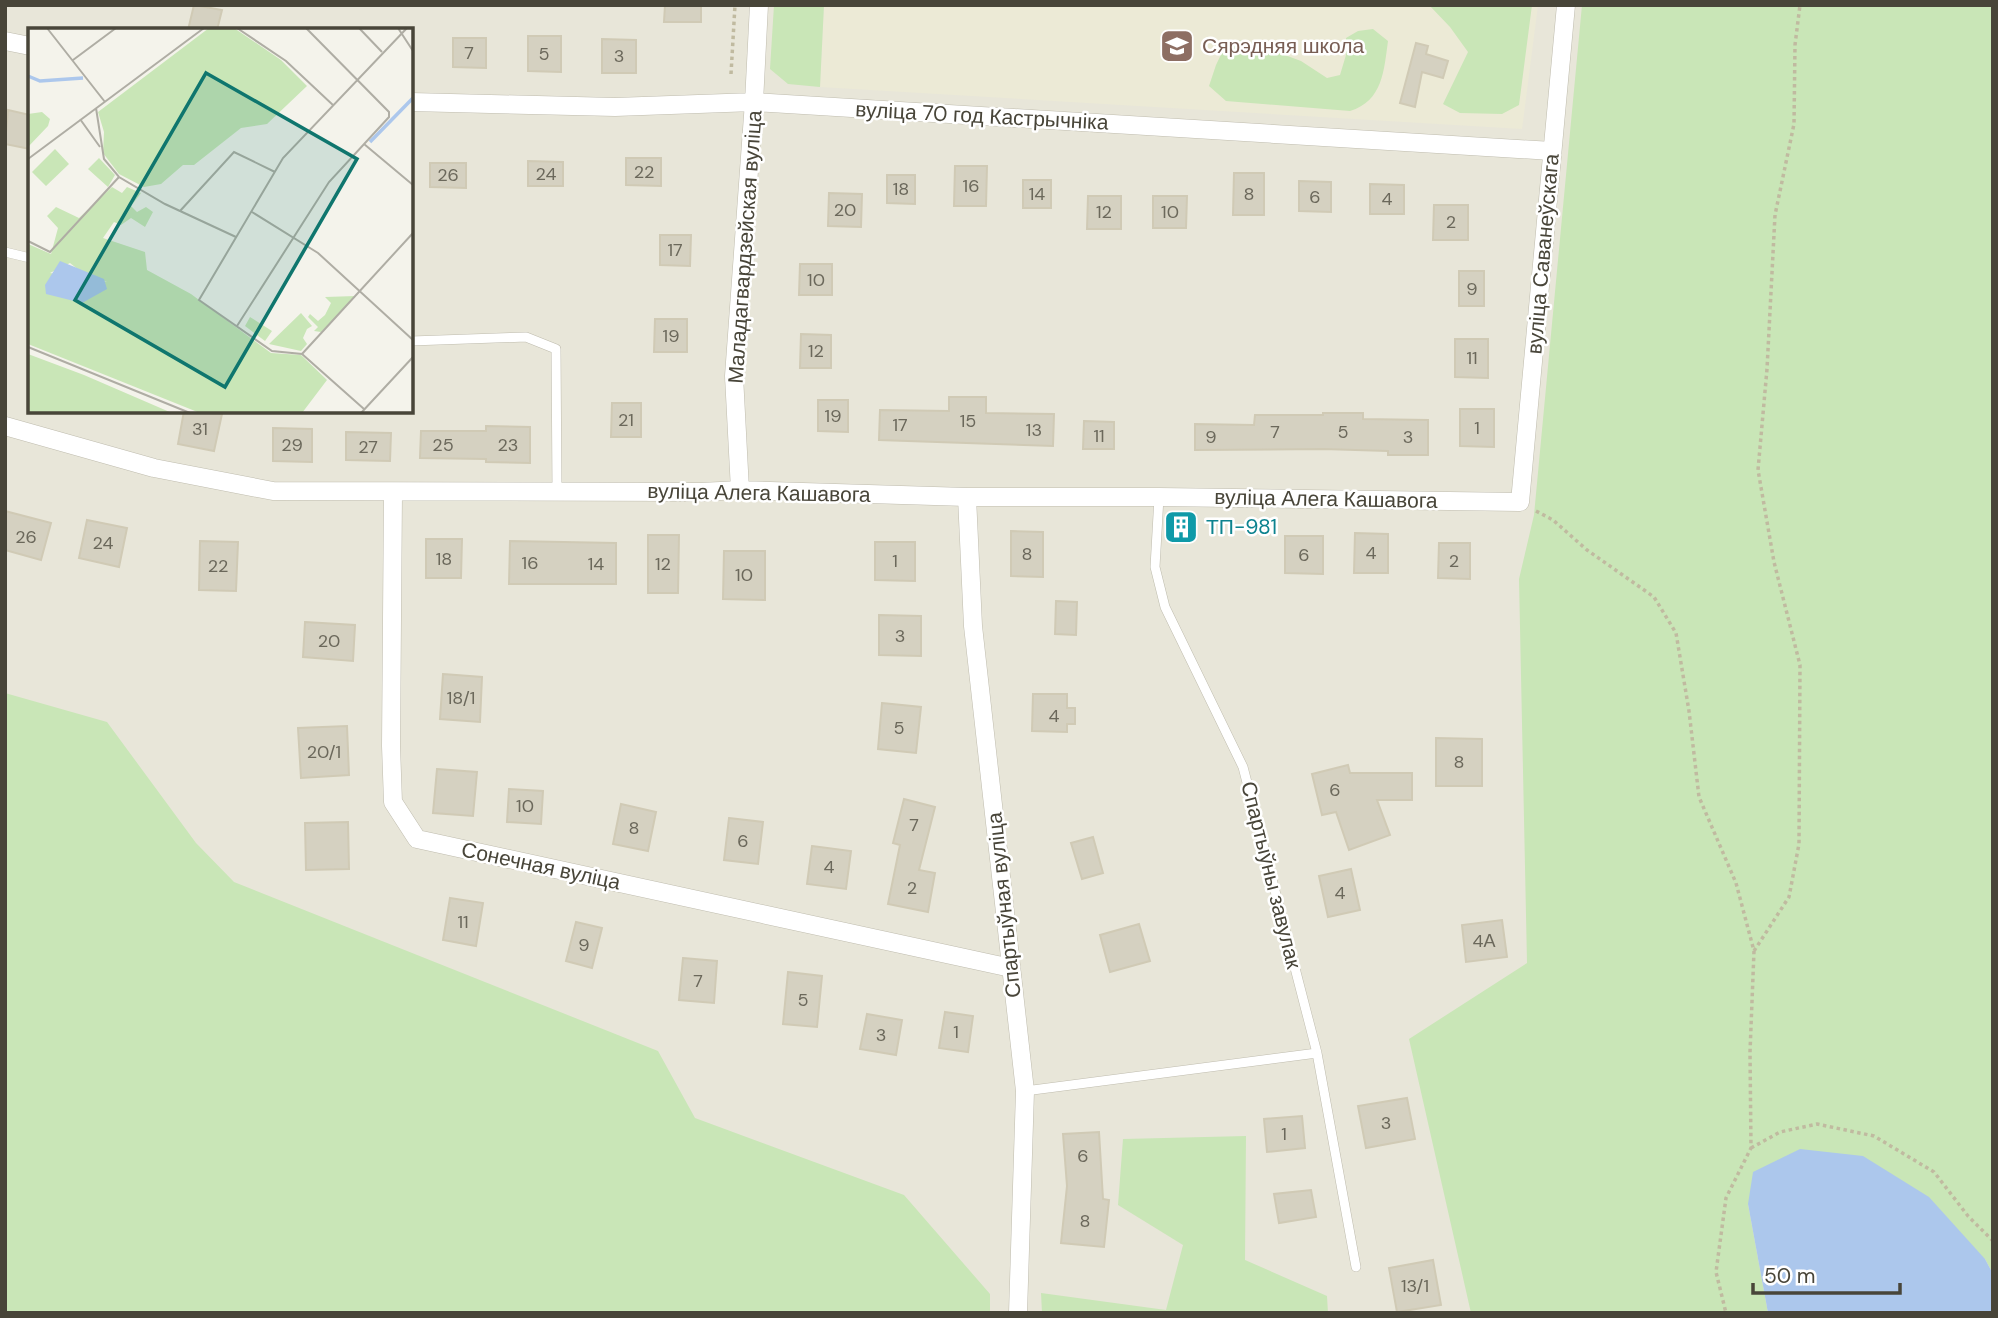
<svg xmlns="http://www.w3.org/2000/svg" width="1998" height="1318" font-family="'DM Sans',sans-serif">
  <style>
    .residential { fill: #e8e6d9; fill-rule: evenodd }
    .education { fill: #ecead6 }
    .green { fill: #c9e6b7 }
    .water { fill: #acc7ec }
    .building { fill: #d5d1c1; stroke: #d0cab5; stroke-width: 2 }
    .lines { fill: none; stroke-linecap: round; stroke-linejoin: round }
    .service-casing { stroke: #bfbcae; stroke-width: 10 }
    .minor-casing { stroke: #bfbcae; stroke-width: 19 }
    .path { stroke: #c0baa0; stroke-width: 3.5; stroke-dasharray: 3.5 3.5; stroke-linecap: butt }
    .service { stroke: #fff; stroke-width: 9 }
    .minor { stroke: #fff; stroke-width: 18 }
    .labels { text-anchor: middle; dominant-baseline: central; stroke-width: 5; stroke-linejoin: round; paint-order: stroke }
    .number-label { font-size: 18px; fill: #6b685b }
    .education-label { font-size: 21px; fill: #785e54; stroke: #fff; text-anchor: start }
    .street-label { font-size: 21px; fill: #484539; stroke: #fff }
    .culture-label { font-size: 21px; fill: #0d838f; stroke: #fff; text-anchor: start }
    .inset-river { fill: none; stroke: #acc7ec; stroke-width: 3.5 }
    .inset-road { fill: none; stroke: #afada4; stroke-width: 2 }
    .view { fill: #0f766e; fill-opacity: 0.15; stroke: #0f766e; stroke-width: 3.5 }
    .inset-edge { fill: none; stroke: #484539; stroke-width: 3.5 }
  </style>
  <rect width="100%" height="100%" fill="#f4f3eb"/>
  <!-- residential -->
  <path class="residential" d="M5,5h1988v1308h-1988zM30,30h381v381h-381z"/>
  <!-- education -->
  <path class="education" d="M824,5h714l-16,124 -702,-42z"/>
  <!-- green -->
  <path class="green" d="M774,5h50l-4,82 -32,-3 -18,-15z
    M1429,5h103l-13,100 -17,9 -42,-1 -17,-9 25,-52 -18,-25z
    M1582,5h411v1269l-8,-15 -237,-55 20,109h-297l-62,-274 118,-76 -8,-384 15,-64z
    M1373,29l15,12c-4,29 -5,60 -38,70l-124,-10 -17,-15 7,-21 11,-23 17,-2 57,21 26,17 13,-3 6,-20v-17l12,-7z
    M5,693l102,29 89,121 38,39 424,169 37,67 209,77 86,99v19h-985z
    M1246,1136l-1,124 82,36 1,17h-286l-1,-20 125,17 17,-65 -65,-40 5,-66z"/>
  <!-- water -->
  <path class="water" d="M1800,1149l63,7 66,41 56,62 8,15v39h-225l-20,-109 5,-32z"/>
  <!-- building -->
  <path class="building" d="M194,5l28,5 -5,20h-29z
    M665,5h36v17h-37z
    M528,36h33v36l-33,-1z
    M453,38h33v30l-33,-1z
    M602,39l34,1v33h-34z
    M1416,43l12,3 -2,8 22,7 -5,17 -21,-6 -7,35 -15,-4z
    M8,110l22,5v34l-25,-5z
    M626,158h35v28l-35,-1z
    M528,161l35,1v24h-35z
    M430,163h36v25l-36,-1z
    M955,166h32l-1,40h-32z
    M1234,173h30v42h-31z
    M887,175h28v29l-28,-1z
    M1023,180h28v28h-28z
    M1299,181l32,1v30l-32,-1z
    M1370,184l34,1v29h-34z
    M829,193l33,1 -1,33 -33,-1z
    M1088,196h33v33h-34z
    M1153,196h34l-1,32h-33z
    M1434,205h34v35h-35z
    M660,235h31l-1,31 -30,-1z
    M800,264h32v31h-33z
    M1459,271h25v35h-25z
    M655,319h32v33h-33z
    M801,334l30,1v33h-31z
    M1455,339h33v39l-33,-1z
    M949,397h37v16l68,1 -1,32 -174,-6 1,-30 69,1z
    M818,400h30v32l-30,-1z
    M612,403h29v34h-30z
    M1460,409h34v38l-34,-1z
    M184,411l38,3 -8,37 -36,-7z
    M1323,413h40v6l65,1v35h-40v-4l-65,-2 -128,1v-26l59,1 1,-10h68z
    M1084,421l30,1v27h-31z
    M486,426l44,1v36l-44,-1v-3l-66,-1 1,-27h65z
    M273,428l39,1v33l-39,-1z
    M346,432l45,1 -1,28 -44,-1z
    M5,511l46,12 -10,37 -36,-10z
    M1170,516l24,2 -1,19 -24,-1z
    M87,520l40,8 -8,39 -40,-9z
    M1011,531l32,1v45l-32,-1z
    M1355,533l33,1v39h-34z
    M648,535h31l-1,58h-30z
    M1285,536h38v38l-38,-1z
    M426,539h36l-1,39h-35z
    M200,541l38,1 -2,49 -37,-1z
    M510,541l106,2v41h-107z
    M875,542h40v39l-40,-1z
    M1439,543h31v36l-32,-1z
    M724,551h41v49l-42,-1z
    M1056,601l21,1 -1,33 -21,-1z
    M879,615l42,1v40l-42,-1z
    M305,622l50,3 -2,36 -50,-4z
    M443,674l39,3 -2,45 -40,-3z
    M1033,694h34v14h8v16h-8v8l-35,-1z
    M882,703l39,4 -5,46 -38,-4z
    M347,726l2,49 -48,3 -3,-50z
    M1436,738l46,1v47h-46z
    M1348,765l2,8h62v27h-35l13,35 -41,15 -13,-38 -14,3 -10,-41z
    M437,769l40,3 -4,44 -40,-3z
    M509,789l34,2 -2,33 -34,-2z
    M904,799l31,8 -16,63 16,3 -7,39 -40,-8 12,-59 -7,-2z
    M621,804l35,8 -8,39 -35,-7z
    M729,818l34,4 -5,42 -34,-4z
    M348,822l1,47 -43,1 -1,-47z
    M1093,837l10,36 -21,6 -11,-36z
    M812,846l39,5 -5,38 -39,-5z
    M1351,869l9,41 -32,7 -9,-41z
    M450,898l33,5 -7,43 -33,-6z
    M1502,920l5,37 -41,5 -4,-37z
    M576,922l26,6 -10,40 -26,-7z
    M1139,924l11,37 -40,11 -10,-37z
    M683,958l34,3 -3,42 -35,-3z
    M788,972l34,4 -5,51 -34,-3z
    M945,1012l28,4 -5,36 -29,-4z
    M867,1014l35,6 -6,35 -36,-6z
    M1407,1098l8,41 -49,9 -8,-42z
    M1302,1116l3,32 -38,4 -3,-33z
    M1099,1132l4,67 6,1 -5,47 -43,-4 6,-57 -4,-52z
    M1311,1190l5,27 -37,6 -5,-29z
    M1433,1260l8,45 -44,7 -8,-44z"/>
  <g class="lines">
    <!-- service casing -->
    <g class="service-casing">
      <path id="service" d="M5,252l25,6
        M411,341l115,-4 30,12 1,141
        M1159,497l-4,70 10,40 78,160 74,286 39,214
        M1025,1091l292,-38"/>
    </g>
    <!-- minor casing -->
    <g class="minor-casing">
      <path id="minor" d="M5,41l25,5
        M411,102l204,5 139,-5 798,49
        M5,426l149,42 119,23 428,1 39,-2 227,7h192l361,5 46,-497
        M740,490l-6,-114 20,-274 5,-97
        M393,492l-2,254 2,56 24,37 594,129
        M967,497l6,129 52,465 -7,222"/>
    </g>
    <!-- path -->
    <path class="path" d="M731,74l4,-69
      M1536,511l17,9 34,30 67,47 22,36 13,78 10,86 37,86 18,68 -4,101 1,96 -25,50 -10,74 10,41
      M1754,951l35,-54 10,-53 1,-179 -26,-103 -16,-92 9,-101 8,-154 19,-91 1,-79 5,-40
      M1751,1148l29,-16 37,-8 57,12 60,36 34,44 25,25"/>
    <!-- service -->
    <use href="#service" class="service"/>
    <!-- minor -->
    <use href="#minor" class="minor"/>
  </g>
  <!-- icons -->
  <defs>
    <g id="school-square" transform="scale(1.75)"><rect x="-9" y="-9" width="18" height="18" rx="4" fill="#8d6e63" stroke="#fff"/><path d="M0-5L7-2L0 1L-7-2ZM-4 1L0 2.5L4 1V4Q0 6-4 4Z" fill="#fff"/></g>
    <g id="building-square" transform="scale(1.75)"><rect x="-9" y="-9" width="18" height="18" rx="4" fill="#0f9aa8" stroke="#fff"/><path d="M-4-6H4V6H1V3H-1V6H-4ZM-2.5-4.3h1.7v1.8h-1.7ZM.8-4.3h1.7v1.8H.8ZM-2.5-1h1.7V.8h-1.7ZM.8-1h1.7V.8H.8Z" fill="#fff"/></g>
  </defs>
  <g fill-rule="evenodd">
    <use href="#school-square" x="1177" y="46"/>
    <use href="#building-square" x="1181" y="527"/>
  </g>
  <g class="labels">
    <!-- number labels -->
    <g class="number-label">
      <text x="469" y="53">7</text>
      <text x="544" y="54">5</text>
      <text x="619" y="56">3</text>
      <text x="644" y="172">22</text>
      <text x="546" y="174">24</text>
      <text x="448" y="175">26</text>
      <text x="971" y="186">16</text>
      <text x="901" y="189">18</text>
      <text x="1037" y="194">14</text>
      <text x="1249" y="194">8</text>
      <text x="1315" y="197">6</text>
      <text x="1387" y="199">4</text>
      <text x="845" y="210">20</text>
      <text x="1104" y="212">12</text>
      <text x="1170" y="212">10</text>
      <text x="1451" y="222">2</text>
      <text x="675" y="250">17</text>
      <text x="816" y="280">10</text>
      <text x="1472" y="289">9</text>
      <text x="671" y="336">19</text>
      <text x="816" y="351">12</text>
      <text x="1472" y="358">11</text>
      <text x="833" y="416">19</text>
      <text x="626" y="420">21</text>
      <text x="968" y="421">15</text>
      <text x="900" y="425">17</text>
      <text x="1477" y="428">1</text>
      <text x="200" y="429">31</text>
      <text x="1034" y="430">13</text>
      <text x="1275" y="432">7</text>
      <text x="1343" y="432">5</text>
      <text x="1099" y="436">11</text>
      <text x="1211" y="437">9</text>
      <text x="1408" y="437">3</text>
      <text x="292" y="445">29</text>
      <text x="443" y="445">25</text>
      <text x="508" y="445">23</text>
      <text x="368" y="447">27</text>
      <text x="26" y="537">26</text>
      <text x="103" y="543">24</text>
      <text x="1371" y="553">4</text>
      <text x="1027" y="554">8</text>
      <text x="1304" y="555">6</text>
      <text x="444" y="559">18</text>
      <text x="895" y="561">1</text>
      <text x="1454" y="561">2</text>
      <text x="530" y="563">16</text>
      <text x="596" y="564">14</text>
      <text x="663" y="564">12</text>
      <text x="218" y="566">22</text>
      <text x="744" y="575">10</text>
      <text x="900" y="636">3</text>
      <text x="329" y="641">20</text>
      <text x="461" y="698">18/1</text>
      <text x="1054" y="716">4</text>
      <text x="899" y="728">5</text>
      <text x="324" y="752">20/1</text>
      <text x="1459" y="762">8</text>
      <text x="1335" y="790">6</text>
      <text x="525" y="806">10</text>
      <text x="914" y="825">7</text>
      <text x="634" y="828">8</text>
      <text x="743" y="841">6</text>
      <text x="829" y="867">4</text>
      <text x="912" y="888">2</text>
      <text x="1340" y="893">4</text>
      <text x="463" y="922">11</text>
      <text x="1484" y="941">4А</text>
      <text x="584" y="945">9</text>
      <text x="698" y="981">7</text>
      <text x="803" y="1000">5</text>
      <text x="956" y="1032">1</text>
      <text x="881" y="1035">3</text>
      <text x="1386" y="1123">3</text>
      <text x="1284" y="1134">1</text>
      <text x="1083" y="1156">6</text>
      <text x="1085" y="1221">8</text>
      <text x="1415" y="1286">13/1</text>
    </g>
    <!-- education labels -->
    <g class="education-label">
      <text x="1202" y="46">Сярэдняя школа</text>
    </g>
    <!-- street labels -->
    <g class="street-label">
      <text transform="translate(982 116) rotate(3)">вуліца 70 год Кастрычніка</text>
      <text transform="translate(745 247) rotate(-86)">Маладагвардзейская вуліца</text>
      <text transform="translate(1543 254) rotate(-85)">вуліца Саванеўскага</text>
      <text transform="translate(759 493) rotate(1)">вуліца Алега Кашавога</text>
      <text transform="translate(1326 499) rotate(1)">вуліца Алега Кашавога</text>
      <text transform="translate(541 866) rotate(12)">Сонечная вуліца</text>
      <text transform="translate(1271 875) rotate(76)">Спартыўны завулак</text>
      <text transform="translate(1004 905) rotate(-96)">Спартыўная вуліца</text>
    </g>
    <!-- culture labels -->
    <g class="culture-label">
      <text x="1206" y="527">ТП-981</text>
    </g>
  </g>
  <!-- overview -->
  <g transform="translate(28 28)">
    <rect width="385" height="385" fill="#f4f3eb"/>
    <path d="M181,0h25l47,32 26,26 -40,38 -26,4 -47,37h-11l-22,19 -17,3 -25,-13 -16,-21 1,-21 -6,-20zM14,84l8,7 -2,7 -20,21v-33zM27,121l14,15 -23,22 -14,-14zM71,130l16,17 -7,12 -20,-18zM84,159l10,6 5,-6 14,6 -10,13 6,6 9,-5 7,5 -8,15 -14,-9 -10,7 -7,-3 -11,16 42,14 2,18 44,24 80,59 30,2 26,25 -25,33h-102l-172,-69v-100l23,10 7,-26 -11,-12 9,-9 23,11zM42,235l10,8 27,11 -57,-9zM328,268l-35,36 -7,-1 4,-4 -10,-10 2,-3 8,7 7,-6 6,-12 -6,-6zM273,285l11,13 -5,3 -4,9 4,6 -6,7 -32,-7zM222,289l22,14 -7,10 -20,-15zM0,326l56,21 88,38h-144z" fill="#c9e6b7" fill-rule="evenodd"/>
    <path d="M32,233l44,18 3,10 -25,14 -36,-9 -1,-9z" fill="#acc7ec"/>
    <path class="inset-river" d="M0,48l12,5 43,-3M342,114l43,-44"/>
    <path class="inset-road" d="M19,0l58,74M209,0l49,33 48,45M331,0l23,24M370,0l15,23M45,32l43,-32M68,80l8,51 15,18 46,27 71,33M52,91l20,28M336,116l49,41M0,131l176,-131M152,183l54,-59 41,20M224,184l66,41 95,87M0,213l22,11 69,-75M209,298l92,-144 60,-65v-5l-83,-84M0,319l162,66M274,326l111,-121M336,381l-62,-55 -30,-3 -73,-51 84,-142 124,-130M333,385l52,-56"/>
    <path class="view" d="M178,45l151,86 -132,228 -150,-87z"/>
    <rect width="385" height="385" class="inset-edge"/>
  </g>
  <!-- border -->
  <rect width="1998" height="1318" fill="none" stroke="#484539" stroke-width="14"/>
  <!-- scale -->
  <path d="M1753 1283v10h147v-10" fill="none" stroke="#484539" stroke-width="3.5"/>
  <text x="1764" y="1283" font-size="21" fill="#484539" stroke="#ffffff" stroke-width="5" paint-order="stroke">50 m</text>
</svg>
